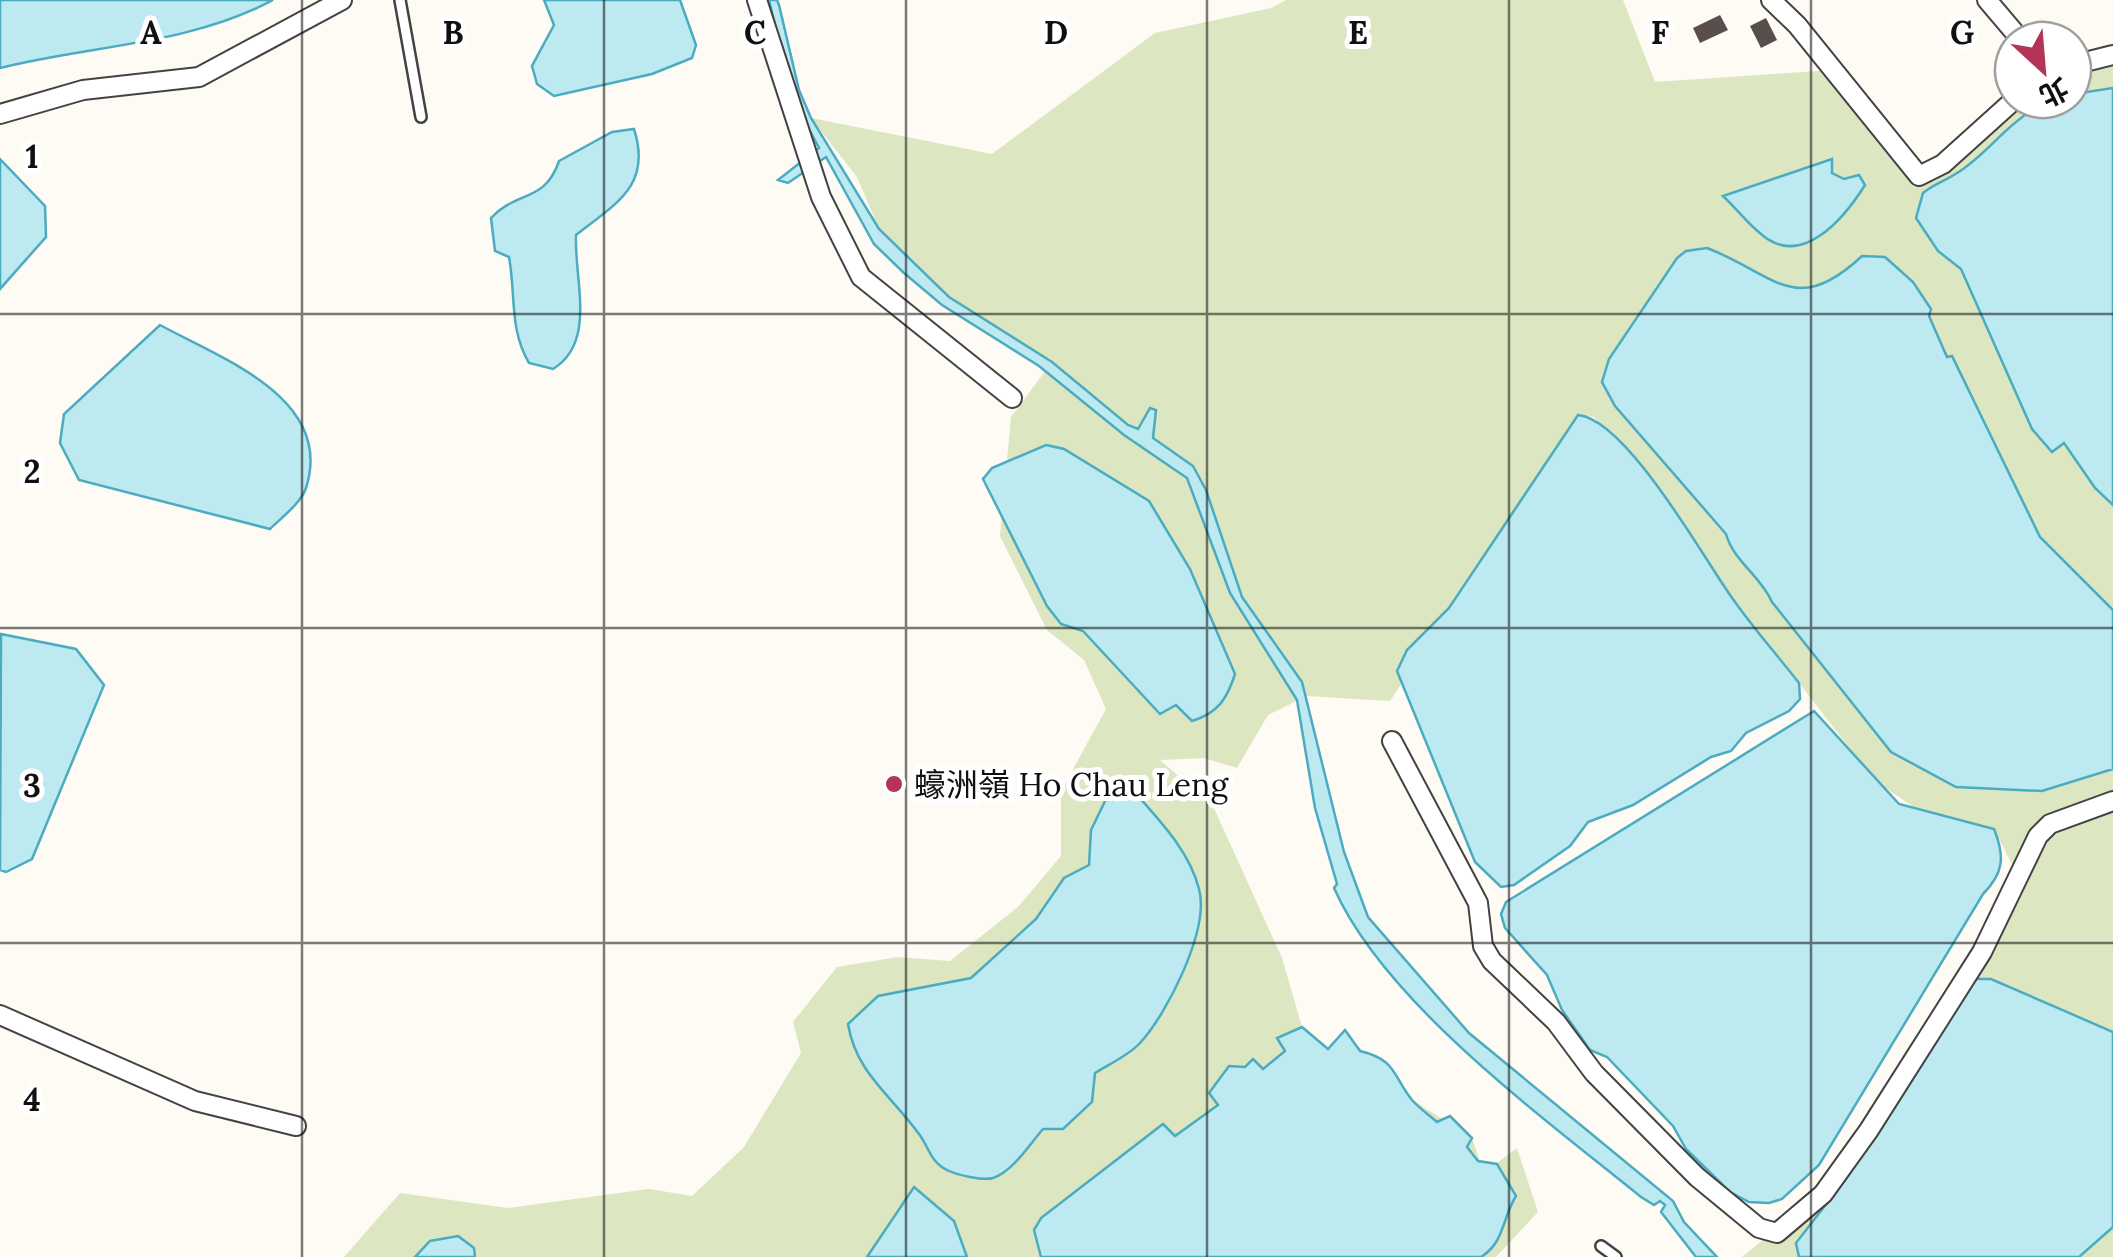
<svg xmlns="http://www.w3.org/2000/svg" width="2113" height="1257" font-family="Lora,'Noto Sans TC',serif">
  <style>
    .green { fill: #dce6c0 }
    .water { fill: #bde9f1; stroke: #4babc1; stroke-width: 2.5 }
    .building { fill: #584f4d }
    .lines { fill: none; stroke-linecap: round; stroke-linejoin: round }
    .service-casing { stroke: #434343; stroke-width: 14 }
    .minor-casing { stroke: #434343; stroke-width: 22 }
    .service { stroke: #fff; stroke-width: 9 }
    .minor { stroke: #fff; stroke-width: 18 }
    .grid { fill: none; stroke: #101010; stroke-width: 2.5; stroke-opacity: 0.55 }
    .poi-dot { fill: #b33456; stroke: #fff; stroke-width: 4 }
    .labels { text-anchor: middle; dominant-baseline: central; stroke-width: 10; stroke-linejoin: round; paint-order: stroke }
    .poi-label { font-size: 32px; fill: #101010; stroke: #fff; text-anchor: start }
    .grid-label { font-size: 32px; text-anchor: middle; font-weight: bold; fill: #101010; stroke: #fff; stroke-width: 10; stroke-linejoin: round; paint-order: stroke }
  </style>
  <rect width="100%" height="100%" fill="#fefaf4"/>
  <!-- green -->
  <path class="green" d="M1286,0h337l32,82 178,-12 80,107 111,-77h49v-28l40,-12v1197h-371l88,-72 188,-309 -24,-47 -76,-19 -44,-30 -280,-363 -16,-2 -188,286 -83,-5 -39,19 -31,53 -33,-10 -44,2 53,46 69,152 20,69 26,22 23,-10 60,60 61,39 12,35 33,-25 21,64 -42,45h-1152l56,-64 108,15 141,-19 43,7 52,-49 57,-94 -8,-31 44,-55 61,-10 52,4 68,-54 43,-51v-65l45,-82 -22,-49 -37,-30 -47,-94 11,-119 41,-55 -103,-65 -36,-31 -34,-37 -22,-52 -46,-59 181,36 163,-121 116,-25z"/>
  <!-- water -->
  <path class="water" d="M0,0h273c-84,45 -182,45 -273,68z
    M544,0h136l16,45 -4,13 -40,16 -98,22 -17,-12 -5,-18 22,-41z
    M769,0h8l2,5 20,85 12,28 68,111 70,68 103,65 76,63 10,4 12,-21 6,2 -3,28 40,28 13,24 36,107 60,85 42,170 24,65 101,116 204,168 11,21 33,35h-21l-35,-45 4,-7 -5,-4 -6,4 -13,-8c-97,-79 -256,-194 -307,-309l3,-4 -22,-76 -18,-108 -67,-107 -43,-115 -63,-43 -85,-69 -97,-61 -38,-32 -30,-29 -48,-87 -38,26 -10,-3 41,-32 -26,-49z
    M2113,88v417l-18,-17 -31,-45 -12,9 -20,-23 -71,-160 -23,-18 -22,-33 7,-25c11,-9 22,-12 34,-20 42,-26 61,-73 116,-73v-6z
    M634,129c18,56 -17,74 -58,106 -2,45 21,107 -23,134l-24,-6c-20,-34 -13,-68 -20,-106l-14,-6 -4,-33c26,-28 54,-15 68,-57l53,-29z
    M0,159l45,47 1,31 -46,52z
    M1832,159v14l12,6 15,-4 6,10c-20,32 -63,85 -104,49 -13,-10 -25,-26 -38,-38z
    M1707,248c68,26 88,71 155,8l23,1 28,25 18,27 -2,7 18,41 5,-1 88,181 73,73v159l-71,22 -86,-4 -65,-35 -119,-150c-12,-27 -38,-40 -46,-68l-111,-128 -13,-24 7,-23 68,-101 9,-7z
    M160,325c60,33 175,73 146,163 -5,15 -25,30 -36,41l-191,-49 -19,-37 4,-29z
    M1578,415c46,4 119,131 146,171 22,34 50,65 75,97l1,16 -11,12 -43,22 -15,18 -20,6 -78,48 -45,17 -18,24 -56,39 -13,2 -26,-25 -78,-191 10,-21 42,-42z
    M1046,445l18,4 85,52 41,68 45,105c-8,25 -17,39 -43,47l-16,-16 -16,9 -77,-83 -22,-7 -14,-18 -64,-127 9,-11z
    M1,634l75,15 28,36 -72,174 -26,13 -6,-2z
    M1814,711l85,93 95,25c11,27 10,44 -11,65l-164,271 -37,34 -13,4 -20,-1 -19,-10 -44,-43 -13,-23 -66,-69 -17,-7 -28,-40 -15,-35 -42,-47 -4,-14 5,-12z
    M1130,787c26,30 59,62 69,102 11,40 -32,125 -59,154 -12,13 -31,21 -45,30l-3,29 -29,27h-20c-14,16 -30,42 -50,49 -10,3 -36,-3 -46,-8 -17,-8 -18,-23 -28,-36 -28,-39 -63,-61 -71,-110l30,-28 93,-18 65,-59 28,-41 25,-13 2,-35 16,-33z
    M1976,979h15l122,53v195l-34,30h-280l-3,-14 52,-67 119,-191z
    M1302,1027l26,22 17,-19 15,21c37,9 32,24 52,49 7,8 17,15 25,22l13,-6 22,22 -5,9 11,14 19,3 19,32c-14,22 -11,46 -35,61h-440l-7,-27 7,-12 122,-94 12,12 43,-31 -9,-12 20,-27 16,1 8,-8 10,10 22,-18 -8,-13z
    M914,1187l40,34 13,36h-100z
    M458,1236l16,12 1,9h-60l15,-16z"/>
  <!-- building -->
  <path class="building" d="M1720,15l8,15 -28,13 -7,-15z
    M1766,18l11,22 -16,8 -11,-22z"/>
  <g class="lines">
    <!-- service casing -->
    <g class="service-casing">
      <path id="service" d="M400,0l21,117
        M1601,1246l15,11"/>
    </g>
    <!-- minor casing -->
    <g class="minor-casing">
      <path id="minor" d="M757,0l64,197 40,80 151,121
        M1771,0l26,25 122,151 24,-12 71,-64
        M1987,0l34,40
        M2073,65l40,-10
        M0,114l83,-24 116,-13 143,-77
        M1392,741l86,162 5,43 9,15 64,61 38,51 103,104 62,51 18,5 46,-39 46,-64 113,-178 56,-116 12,-12 63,-23
        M0,1015l195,86 101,25"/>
    </g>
    <!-- service -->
    <use href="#service" class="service"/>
    <!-- minor -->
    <use href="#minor" class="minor"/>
  </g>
  <!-- grid -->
  <path class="grid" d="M302,0v1257M604,0v1257M906,0v1257M1207,0v1257M1509,0v1257M1811,0v1257M0,314h2113M0,628h2113M0,943h2113"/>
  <!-- markers -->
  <circle class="poi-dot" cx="894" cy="784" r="10"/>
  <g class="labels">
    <!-- poi labels -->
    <g class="poi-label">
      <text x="914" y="784">蠔洲嶺 Ho Chau Leng</text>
    </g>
  </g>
  <g class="grid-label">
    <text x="151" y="44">A</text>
    <text x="453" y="44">B</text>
    <text x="755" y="44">C</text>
    <text x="1056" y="44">D</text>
    <text x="1358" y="44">E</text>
    <text x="1660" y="44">F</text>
    <text x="1962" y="44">G</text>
    <text x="32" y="168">1</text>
    <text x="32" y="483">2</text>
    <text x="32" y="797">3</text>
    <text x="32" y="1111">4</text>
  </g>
  <!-- north arrow -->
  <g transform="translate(2043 70) rotate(154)"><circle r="48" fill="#ffffff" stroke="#9f9f9f" stroke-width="2.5"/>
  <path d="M0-8L18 38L0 25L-18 38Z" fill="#b33456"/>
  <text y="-15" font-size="28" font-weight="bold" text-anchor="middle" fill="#101010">北</text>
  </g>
</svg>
